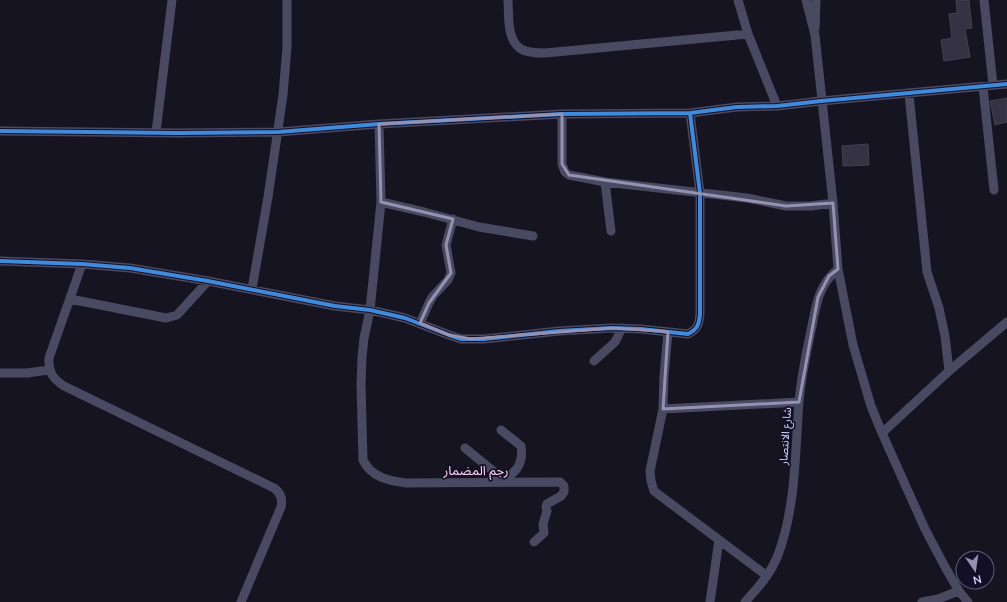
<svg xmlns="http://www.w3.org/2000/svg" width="1007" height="602" font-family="Mulish,'Noto Sans Arabic',sans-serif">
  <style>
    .building { fill: #343243; stroke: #433f54 }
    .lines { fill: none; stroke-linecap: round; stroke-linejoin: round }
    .minor { stroke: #4a4962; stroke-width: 9 }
    .cycleway-casing { stroke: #130f26; stroke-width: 6 }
    .cycleway { stroke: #408adc; stroke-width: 4 }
    .marked { fill: none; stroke: #9591b1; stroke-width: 3; stroke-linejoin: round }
    .labels { text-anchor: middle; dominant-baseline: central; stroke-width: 3.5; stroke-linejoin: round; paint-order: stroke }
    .street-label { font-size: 11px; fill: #d9d4ff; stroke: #130f26 }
    .quarter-label { font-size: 13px; fill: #ffd6f0; stroke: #130f26 }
  </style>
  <rect width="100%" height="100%" fill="#161421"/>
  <!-- building -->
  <path class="building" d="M956,0h13l3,28 -7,1 5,28 -26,4 -3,-21 11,-2 -3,-24 8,-1z
    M1007,98v24l-12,3 -5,-24z
    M868,144l1,21 -26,1 -1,-20z"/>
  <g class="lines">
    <!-- minor -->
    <path class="minor" d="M508,0c1,15 -2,42 15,50 7,3 15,3 22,3l203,-19
      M738,0l10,34 29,72
      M806,0l9,35 18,168 5,66 15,76 18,61 11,27 43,96 20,38 14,24 9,11
      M984,0l9,85
      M815,29l1,-29
      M983,87l11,103
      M562,114v50l3,8 4,3 36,7 142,16 39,8h25l22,-3
      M379,124l2,78 -11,108 -6,28 -2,19 -1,28 2,75c8,17 26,21 43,23l154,-1 4,4v6l-3,4 -14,8 -1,3 1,4 -4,13 1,9 -10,9
      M0,131l178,2 100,-1 101,-8 183,-10 128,-1 47,-6 40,-1 44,-5 186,-17
      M156,132l16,-132
      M605,182l6,49
      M381,202l43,10 55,15 54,9
      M0,261l82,3 48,4 78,13 127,25 35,4 35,8 44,17 12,4h23l75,-8 53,-3 29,1 47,5c10,-5 11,-10 12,-20v-121l-10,-80
      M82,264l-33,94c-1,14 4,21 15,28l210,102c7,5 9,11 7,19l-40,95
      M252,289l16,-92 15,-102 4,-48v-47
      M70,299l96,19 11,-3 31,-34
      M420,323l9,-20 4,-7 15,-16 3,-7 -5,-28 7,-26
      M668,332l-4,44 -1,33 -13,62 1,10 3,10 113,85
      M594,361l21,-19 7,-14
      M949,371l58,-49
      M0,373h27l22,-3
      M663,409l136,-7
      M882,433l67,-62 -4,-35 -6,-28 -12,-36 -18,-178
      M465,448l28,23 6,11c16,-8 25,-17 22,-36l-20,-16
      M710,602l9,-62
      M745,602c13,-14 26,-29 33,-47 18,-48 17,-102 21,-153 2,-24 7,-48 12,-71 5,-25 7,-46 27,-62
      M922,602l16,-3 21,-8"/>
    <!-- cycleway casing -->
    <g class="cycleway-casing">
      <path id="cycleway" d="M0,131l178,2 100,-1 101,-8 183,-10 128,-1 47,-6 40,-1 44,-5 186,-17
        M0,261l82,3 48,4 78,13 127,25 35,4 35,8 44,17 12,4h23l75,-8 53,-3 29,1 47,5c10,-5 11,-10 12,-20v-121l-10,-80"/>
    </g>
    <!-- cycleway -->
    <use href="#cycleway" class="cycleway"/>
  </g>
  <!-- marked area -->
  <path class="marked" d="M562,114v50l7,11 217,31 47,-3 5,66 -9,7 -11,21 -19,105 -136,7 5,-77 -9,-1 -47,-3 -141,11 -22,-4 -29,-12 9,-20 22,-30 -5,-28 7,-26 -72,-17 -2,-78z"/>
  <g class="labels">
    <!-- street labels -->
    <g class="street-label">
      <text transform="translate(785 436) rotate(-86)">شارع الانتصار</text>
    </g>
    <!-- quarter labels -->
    <g class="quarter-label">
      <text x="476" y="470">رجم المضمار</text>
    </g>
  </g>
  <!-- north arrow -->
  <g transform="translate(975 570) rotate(167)"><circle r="19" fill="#130f26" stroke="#625e7d"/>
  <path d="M0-3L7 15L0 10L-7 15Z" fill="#9591b1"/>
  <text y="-6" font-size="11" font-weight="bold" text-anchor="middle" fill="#d9d4ff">N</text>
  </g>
</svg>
